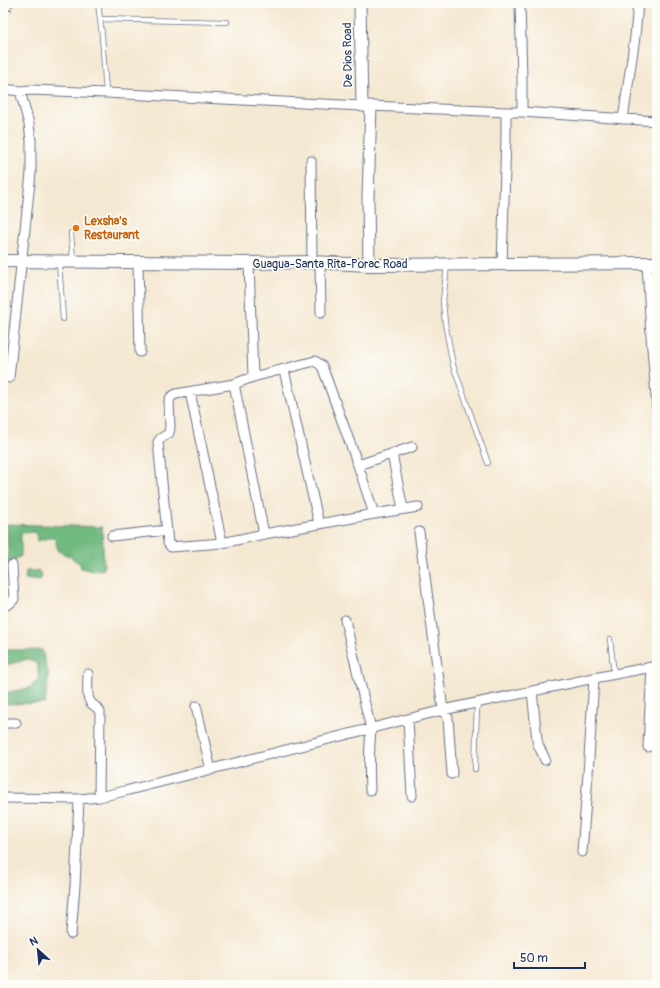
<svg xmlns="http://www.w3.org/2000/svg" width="660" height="988" font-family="Pangolin,sans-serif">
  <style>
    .forest { fill: #71ba80; stroke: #46746f }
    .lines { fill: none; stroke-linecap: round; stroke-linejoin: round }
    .service-casing { stroke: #677087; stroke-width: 6 }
    .minor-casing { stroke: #677087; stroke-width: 11 }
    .tertiary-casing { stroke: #677087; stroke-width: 13 }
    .secondary-casing { stroke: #677087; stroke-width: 14 }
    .path { stroke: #677087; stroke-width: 1.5; stroke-dasharray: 3 3; stroke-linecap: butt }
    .service { stroke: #fff; stroke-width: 4.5 }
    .minor { stroke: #fff; stroke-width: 9 }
    .tertiary { stroke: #fff; stroke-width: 11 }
    .secondary { stroke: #fff; stroke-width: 12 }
    .food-dot { fill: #e8710a; stroke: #fdfcf7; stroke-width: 1.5 }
    .labels { text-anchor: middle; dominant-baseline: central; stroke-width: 3.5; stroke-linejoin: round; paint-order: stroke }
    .street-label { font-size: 12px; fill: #1b2f5e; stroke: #fdfcf7 }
    .food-label { font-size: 12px; font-weight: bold; fill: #c56008; stroke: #fdfcf7; text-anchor: start }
  </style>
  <rect width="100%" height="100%" fill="#fdfcf7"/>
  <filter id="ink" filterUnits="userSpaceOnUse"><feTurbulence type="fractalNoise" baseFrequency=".025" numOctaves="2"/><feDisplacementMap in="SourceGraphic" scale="8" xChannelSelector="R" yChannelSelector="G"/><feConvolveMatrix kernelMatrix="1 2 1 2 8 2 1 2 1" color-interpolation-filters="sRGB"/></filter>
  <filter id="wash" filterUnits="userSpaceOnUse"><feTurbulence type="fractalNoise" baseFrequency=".012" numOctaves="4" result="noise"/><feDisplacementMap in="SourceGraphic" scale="16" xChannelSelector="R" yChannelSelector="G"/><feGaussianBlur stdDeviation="0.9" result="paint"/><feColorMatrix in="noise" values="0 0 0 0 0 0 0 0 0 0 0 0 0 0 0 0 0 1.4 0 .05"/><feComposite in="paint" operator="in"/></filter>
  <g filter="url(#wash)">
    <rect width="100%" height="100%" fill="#f5e8d2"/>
    <!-- forest -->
    <path class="forest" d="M7,524l95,3 2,42 -12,2 -11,-3 -1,-4 -8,-6 -1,-1 -13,-6 -3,-13h-6l-12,3 -1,-9 -15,1v23l-7,4v4l-6,1z
      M26,571h13l3,6 -3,4 -14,-2z
      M3,650h39l4,17 3,6 -4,30 -39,1 -2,-11 25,-5 9,-9v-15l-10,-5 -18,5h-7z"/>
  </g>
  <g filter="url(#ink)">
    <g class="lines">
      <!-- service casing -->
      <g class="service-casing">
        <path id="service" d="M98,3l4,32 4,58
          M100,19l127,3
          M71,233l2,27
          M59,262l4,57
          M447,264l-4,38 2,21 8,42 35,98
          M610,639l4,35
          M475,769l2,-66"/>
      </g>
      <!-- minor casing -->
      <g class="minor-casing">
        <path id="minor" d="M520,3l2,76v33
          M3,89l17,2 11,-1 75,3 256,13
          M371,106l135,6h16l135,9
          M623,119l12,-82 3,-34
          M311,161l1,101
          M138,262l2,90
          M320,262l1,51
          M249,263l4,114
          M647,263l4,73 6,72
          M502,264l4,-127v-25
          M284,370l35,154
          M9,378l22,-205v-32l-2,-17 -9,-33
          M234,384l30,150
          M190,392l32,151
          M392,454l11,55
          M358,465l54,-18
          M374,514l-16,-49 -36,-99 -7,-5 -62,16 -19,7 -58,10 -5,3 -2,4 1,27 -1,5 -9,6 -2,3 10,101 3,4 51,-4 42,-9 110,-20 44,-7
          M419,532l24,178 5,8 4,56
          M112,536l55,-6
          M3,606l6,-2 5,-5 -2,-34
          M345,620l26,109c-2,21 -2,40 -1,61
          M88,674c0,7 -2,24 3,29 4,4 7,4 9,9l-1,85
          M532,691l5,49c1,7 6,13 8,20
          M196,706l15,64
          M408,719l4,77
          M3,723h13
          M648,747l4,-80
          M3,798l76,1 20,-2 26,-6 318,-81 151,-32 63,-12
          M582,852l6,-78 6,-96
          M71,934l4,-48 4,-87"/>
      </g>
      <!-- tertiary casing -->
      <g class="tertiary-casing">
        <path id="tertiary" d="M360,3l2,103h9l-3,92 1,67"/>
      </g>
      <!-- secondary casing -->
      <g class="secondary-casing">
        <path id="secondary" d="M3,261l246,2 63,-1 57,3 288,-2"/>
      </g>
      <!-- path -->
      <path class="path" d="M3,10h9v-7"/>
      <!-- service -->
      <use href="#service" class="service"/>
      <!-- minor -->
      <use href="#minor" class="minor"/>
      <!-- tertiary -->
      <use href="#tertiary" class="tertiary"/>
      <!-- secondary -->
      <use href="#secondary" class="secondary"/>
    </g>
  </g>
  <!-- markers -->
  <circle class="food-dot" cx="76" cy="228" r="4"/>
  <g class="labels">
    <!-- street labels -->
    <g class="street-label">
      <text transform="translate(348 55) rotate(-91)">De Dios Road</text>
      <text x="330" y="264">Guagua-Santa Rita-Porac Road</text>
    </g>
    <!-- food labels -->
    <g class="food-label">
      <text x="84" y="221">Lexsha's<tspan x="84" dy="14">Restaurant</tspan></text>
    </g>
  </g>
  <!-- margin -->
  <rect width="660" height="988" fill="none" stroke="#fdfcf7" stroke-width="16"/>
  <!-- north arrow -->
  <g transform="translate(38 950) rotate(333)" stroke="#fdfcf7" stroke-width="3" paint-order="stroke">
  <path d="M0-3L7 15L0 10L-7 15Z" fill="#1b2f5e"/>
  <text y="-6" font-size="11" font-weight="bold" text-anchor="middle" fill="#1b2f5e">N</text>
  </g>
  <!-- scale -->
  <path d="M514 962v6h71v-6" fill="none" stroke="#1b2f5e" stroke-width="2"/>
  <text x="520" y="962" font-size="12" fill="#1b2f5e" stroke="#fdfcf7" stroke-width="3" paint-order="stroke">50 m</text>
</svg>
